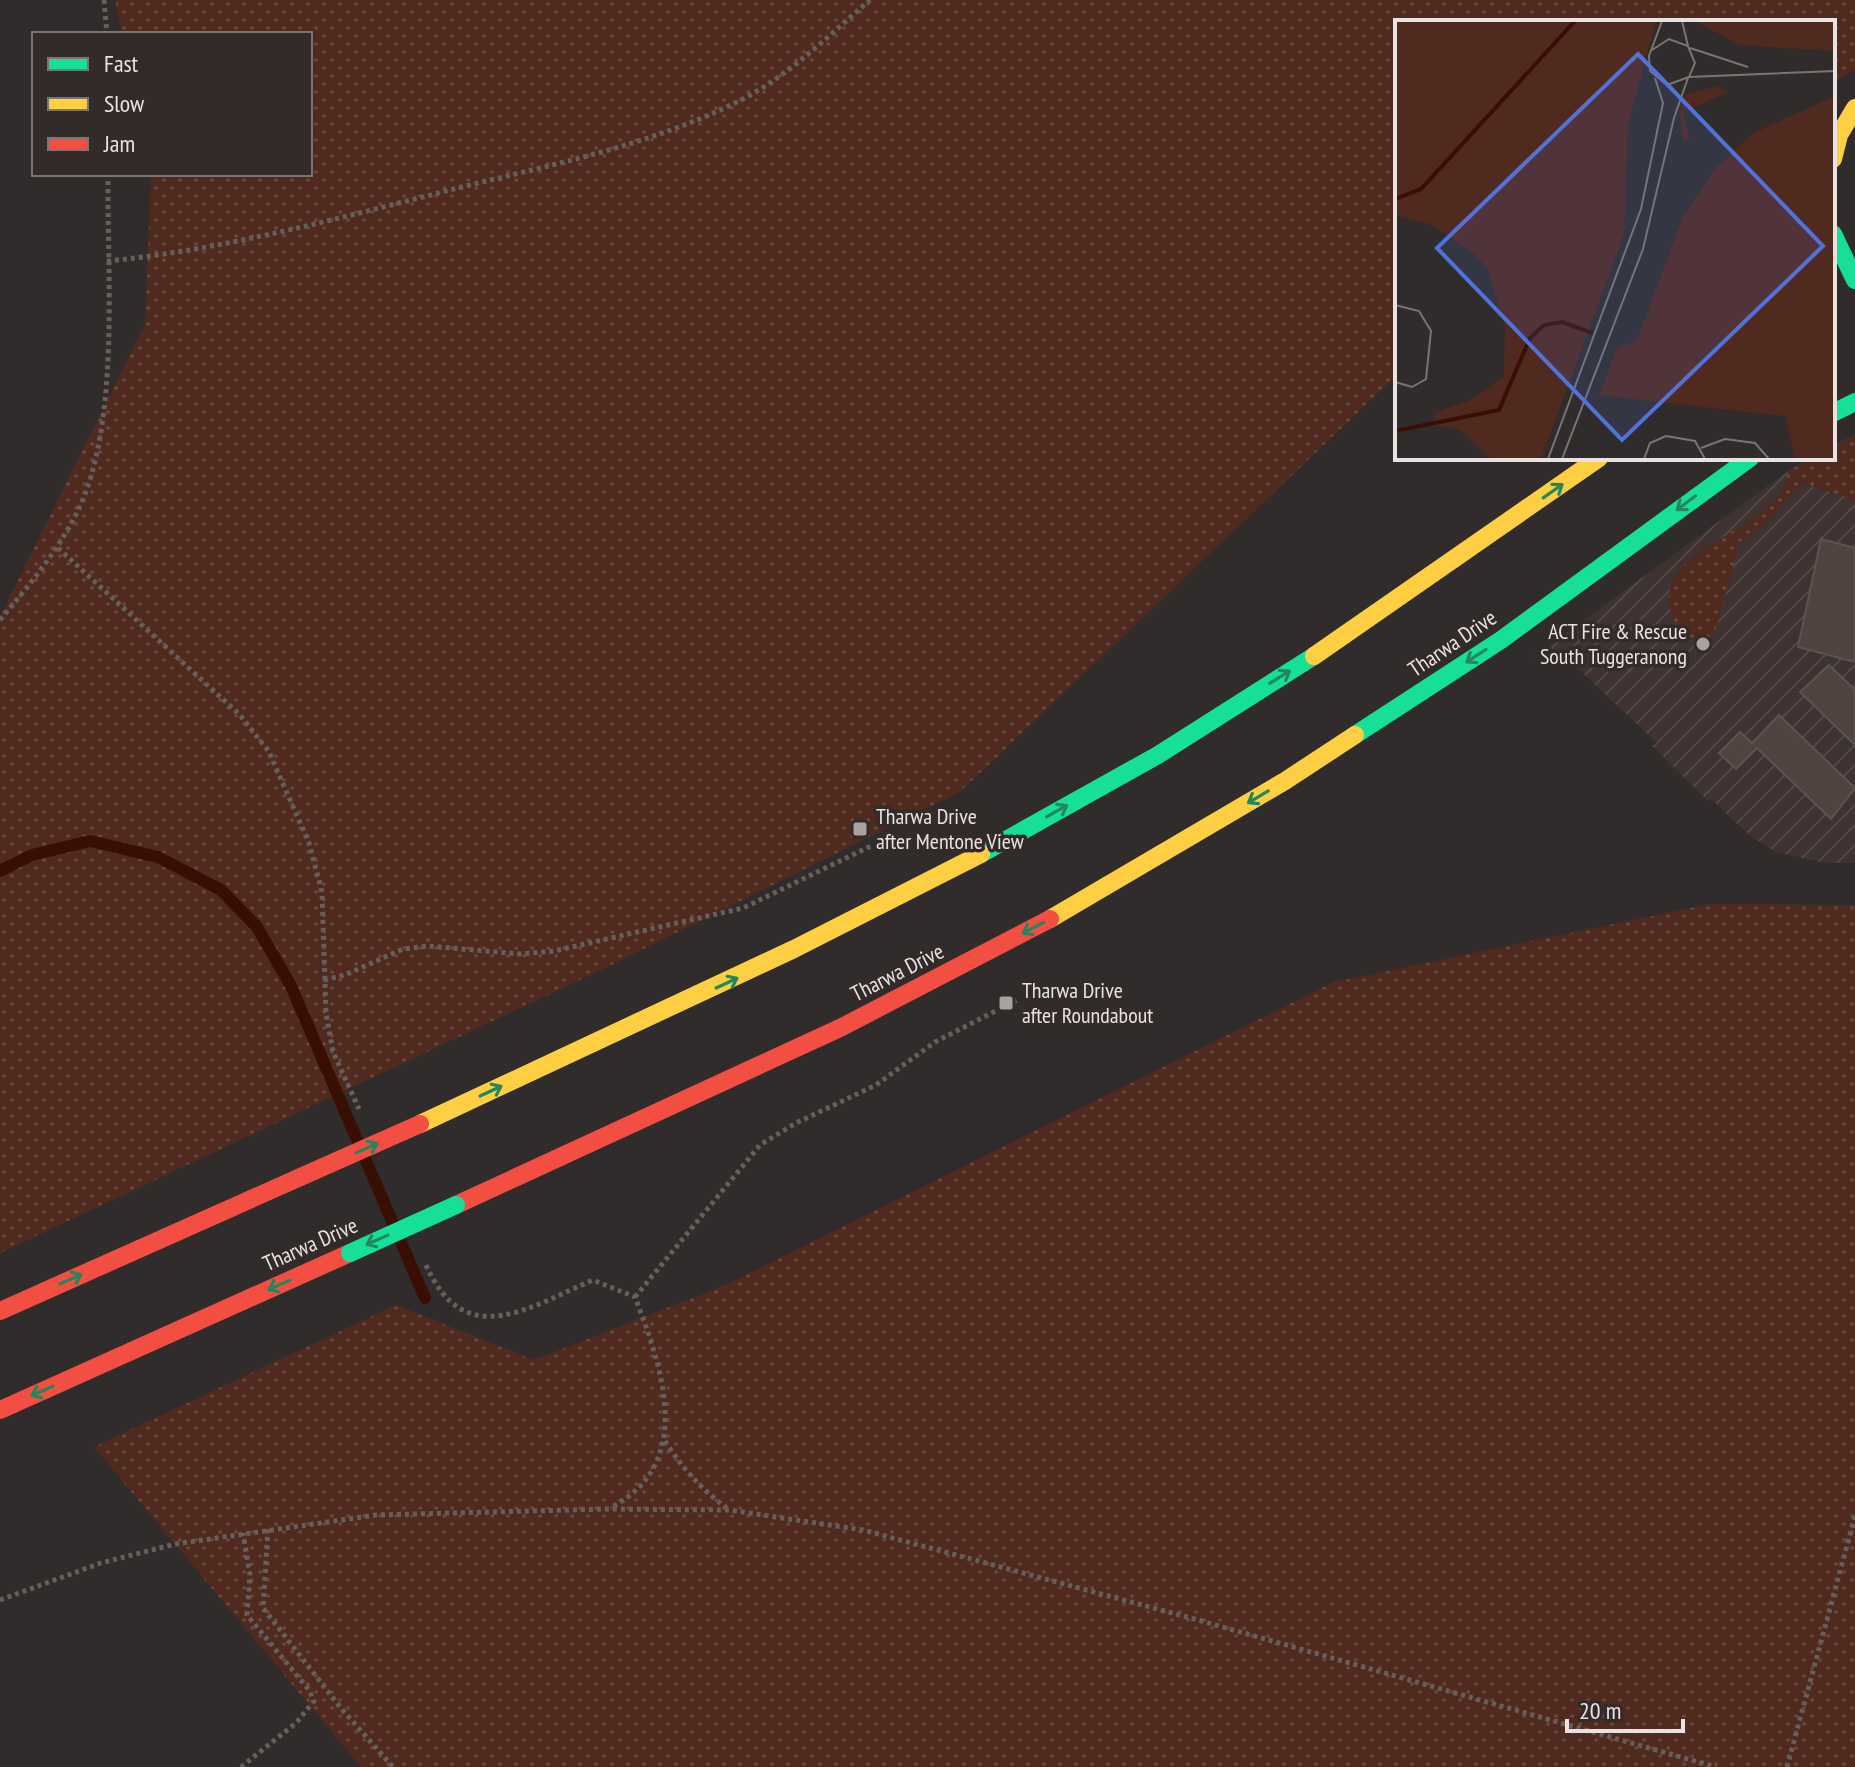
<svg xmlns="http://www.w3.org/2000/svg" width="1855" height="1767" font-family="'PT Sans Narrow',sans-serif">
  <style>
    .industrial { fill: url(#industrial-furrows) }
    .grass { fill: url(#grass-dots) }
    .lines { fill: none; stroke-linecap: round; stroke-linejoin: round }
    .stream { stroke: #390f04; stroke-width: 12 }
    .building { fill: #514440; stroke: #595554; stroke-width: 2 }
    .path { stroke: #665f5d; stroke-width: 5; stroke-dasharray: 4 4; stroke-linecap: butt }
    .fast { stroke: #16e098; stroke-width: 18 }
    .slow { stroke: #ffcf43; stroke-width: 18 }
    .jam { stroke: #f24e42; stroke-width: 18 }
    .fast-bridge { stroke: #16e098; stroke-width: 18 }
    .jam-bridge { stroke: #f24e42; stroke-width: 18 }
    .oneway { stroke: #248660 }
    .poi-dot { fill: #a8a3a2; stroke: #322b29; stroke-width: 3 }
    .labels { text-anchor: middle; dominant-baseline: central; stroke-width: 7; stroke-linejoin: round; paint-order: stroke }
    .poi-label { font-size: 22px; fill: #e8e3e2; stroke: #322b29; text-anchor: start }
    .street-label { font-size: 22px; fill: #e8e3e2; stroke: #322b29 }
    .inset-river { fill: none; stroke: #390f04; stroke-width: 4 }
    .inset-road { fill: none; stroke: #7a7574; stroke-width: 2 }
    .view { fill: #5073da; fill-opacity: 0.15; stroke: #5073da; stroke-width: 4 }
    .inset-edge { fill: none; stroke: #e8e3e2; stroke-width: 4 }
  </style>
  <defs>
    <pattern id="industrial-furrows" width="10" height="10" patternUnits="userSpaceOnUse" patternTransform="scale(2)"><rect width="10" height="10" fill="#3e3330"/><path d="M-1 1l2-2M0 10L10 0M9 11l2-2" fill="none" stroke="#514744"/></pattern>
    <pattern id="grass-dots" width="8" height="8" patternUnits="userSpaceOnUse" patternTransform="scale(2)"><rect width="8" height="8" fill="#502a1e"/><path d="M2 2h.1M6 6h.1" fill="none" stroke="#69493e" stroke-width="1.8" stroke-linecap="round"/></pattern>
  </defs>
  <rect width="100%" height="100%" fill="#302c2b"/>
  <!-- industrial -->
  <path class="industrial" d="M1855,434v429h-30l-49,-11 -26,-16 -37,-35 -6,-1 -55,-54 5,-3 -83,-78 -39,-9 253,-185 23,-13h22v-12z"/>
  <!-- grass -->
  <path class="grass" d="M115,0h1740v70l-22,13v-61h-436v353l-437,417 -357,177 -603,284v-637l145,-291 6,-151h159v-140h-188z
    M1855,435v65l-53,-17 -40,44 -22,14 -24,88 -7,9c-13,3 -18,0 -28,-9 -7,-7 -11,-16 -12,-27 -3,-61 114,-72 119,-131l24,-13h21v-11z
    M1710,904l145,1v862h-1494l-267,-320 302,-142 138,55 192,-75 608,-303z"/>
  <g class="lines">
    <!-- stream -->
    <path class="stream" d="M0,871l32,-16 58,-14 68,16 63,33 36,37 34,59 134,312"/>
  </g>
  <!-- building -->
  <path class="building" d="M1821,539l34,9v114l-57,-15z
    M1829,665l26,25v55l-55,-53z
    M1779,715l76,73 -24,31 -74,-71 -21,21 -17,-16 21,-21 12,11z"/>
  <g class="lines">
    <!-- path -->
    <path class="path" d="M104,0l3,34
      M107,261c117,-11 236,-44 351,-73 96,-24 194,-43 283,-88 49,-25 88,-65 129,-100
      M58,548l182,167 29,37 40,91 13,49 4,121 7,39 26,57
      M0,620c30,-36 60,-71 80,-114 40,-88 27,-235 28,-332
      M324,980l21,-5 58,-26 25,-3 92,8 34,-3 189,-43 128,-62
      M426,1265c39,88 103,42 167,15l42,17c27,71 61,165 -23,210
      M635,1297l125,-152 36,-22 80,-38 59,-43 82,-42
      M665,1441c18,28 36,48 63,68
      M268,1529l-5,79 77,99 53,60
      M0,1600l101,-37 74,-19 201,-29 233,-6 120,1 134,20 335,90 518,147
      M241,1767l55,-44 18,-22 -5,-11 -62,-75 3,-40 -7,-42
      M1787,1767l68,-251"/>
    <!-- fast -->
    <path class="fast" d="M1833,234l22,46
      M1833,413l22,-11
      M1355,735l146,-95 249,-182
      M981,854l177,-99 156,-99"/>
    <!-- slow -->
    <path class="slow" d="M1833,159l6,-24 16,-27
      M1314,656l285,-198
      M1050,919l235,-138 70,-46
      M420,1124l374,-175 187,-95"/>
    <!-- jam -->
    <path class="jam" d="M456,1205l384,-177 210,-109
      M0,1311l314,-140
      M0,1410l350,-157"/>
    <!-- fast-bridge -->
    <path class="fast-bridge" d="M350,1253l106,-48"/>
    <!-- jam-bridge -->
    <path class="jam-bridge" d="M314,1171l106,-47"/>
  </g>
  <!-- one-way arrows -->
  <defs><path id="oneway-shaft" d="M-6 0H5M1.5-3L5.5 0L1.5 3" fill="none" stroke-width="1.6" stroke-linecap="round" stroke-linejoin="round" transform="scale(2)"/></defs>
  <g class="oneway">
    <use href="#oneway-shaft" transform="translate(1553 491) rotate(-35)"/>
    <use href="#oneway-shaft" transform="translate(1686 503) rotate(143)"/>
    <use href="#oneway-shaft" transform="translate(1476 656) rotate(147)"/>
    <use href="#oneway-shaft" transform="translate(1280 677) rotate(-32)"/>
    <use href="#oneway-shaft" transform="translate(1258 797) rotate(149)"/>
    <use href="#oneway-shaft" transform="translate(1057 811) rotate(-29)"/>
    <use href="#oneway-shaft" transform="translate(1033 928) rotate(152)"/>
    <use href="#oneway-shaft" transform="translate(727 983) rotate(-25)"/>
    <use href="#oneway-shaft" transform="translate(491 1091) rotate(-25)"/>
    <use href="#oneway-shaft" transform="translate(367 1148) rotate(-24)"/>
    <use href="#oneway-shaft" transform="translate(377 1240) rotate(156)"/>
    <use href="#oneway-shaft" transform="translate(71 1279) rotate(-24)"/>
    <use href="#oneway-shaft" transform="translate(279 1285) rotate(156)"/>
    <use href="#oneway-shaft" transform="translate(42 1391) rotate(156)"/>
  </g>
  <!-- markers -->
  <g class="poi-dot">
    <circle cx="1703" cy="644" r="8"/>
    <rect x="852" y="821" width="16" height="16" rx="4"/>
    <rect x="998" y="995" width="16" height="16" rx="4"/>
  </g>
  <g class="labels">
    <!-- poi labels -->
    <g class="poi-label">
      <text x="1687" y="631" text-anchor="end">ACT Fire &amp; Rescue<tspan x="1687" dy="25">South Tuggeranong</tspan></text>
      <text x="876" y="816">Tharwa Drive<tspan x="876" dy="25">after Mentone View</tspan></text>
      <text x="1022" y="990">Tharwa Drive<tspan x="1022" dy="25">after Roundabout</tspan></text>
    </g>
    <!-- street labels -->
    <g class="street-label">
      <text transform="translate(1452 643) rotate(-34)">Tharwa Drive</text>
      <text transform="translate(897 972) rotate(-27)">Tharwa Drive</text>
      <text transform="translate(310 1244) rotate(-24)">Tharwa Drive</text>
    </g>
  </g>
  <!-- overview -->
  <g transform="translate(1395 20)">
    <rect width="440" height="440" fill="#302c2b"/>
    <path d="M0,1h261l-28,104 -4,109 -83,225h-51l-29,-29 -25,-5 -2,-12 37,-13 33,-24 1,-48 -18,-60 -16,-17 -40,-27 -36,-9zM301,1h139v30l-96,-6zM323,66l10,6 -45,20 6,27 -7,1 -2,-28 5,-17zM440,76v363h-40l-10,-43 -186,-21 18,-47 20,-8 47,-125 33,-48 35,-33z" fill="#502a1e"/>
    <path class="inset-river" d="M0,179l26,-10 154,-168M0,411l104,-21 31,-72 14,-13 18,-3 30,11"/>
    <path class="inset-road" d="M287,1l6,25M295,28l58,19M257,30l17,-11 19,7 7,17 -6,14 -22,8 -17,-14 -1,-15 13,-35M294,57l146,-6M0,285l24,6 12,20 -5,48 -14,8 -17,-5M306,428l24,-9 30,4 14,16M153,439l93,-250 22,-106 -8,-25M167,439l81,-210 31,-131 14,-40M249,439l6,-16 16,-7 29,5 10,18"/>
    <path class="view" d="M243,34l185,192 -201,194 -185,-192z"/>
    <rect width="440" height="440" class="inset-edge"/>
  </g>
  <!-- legend -->
  <rect x="32" y="32" width="280" height="144" fill="#322b29" stroke="#7b7573" stroke-width="2"/>
  <rect x="48" y="58" width="40" height="12" fill="#16e098" stroke="#7b7573" stroke-width="2"/>
  <text x="104" y="72" font-size="24" fill="#e8e3e2">Fast</text>
  <rect x="48" y="98" width="40" height="12" fill="#ffcf43" stroke="#7b7573" stroke-width="2"/>
  <text x="104" y="112" font-size="24" fill="#e8e3e2">Slow</text>
  <rect x="48" y="138" width="40" height="12" fill="#f24e42" stroke="#7b7573" stroke-width="2"/>
  <text x="104" y="152" font-size="24" fill="#e8e3e2">Jam</text>
  <!-- scale -->
  <path d="M1567 1719v12h116v-12" fill="none" stroke="#e8e3e2" stroke-width="4"/>
  <text x="1579" y="1719" font-size="24" fill="#e8e3e2" stroke="#322b29" stroke-width="6" paint-order="stroke">20 m</text>
</svg>
